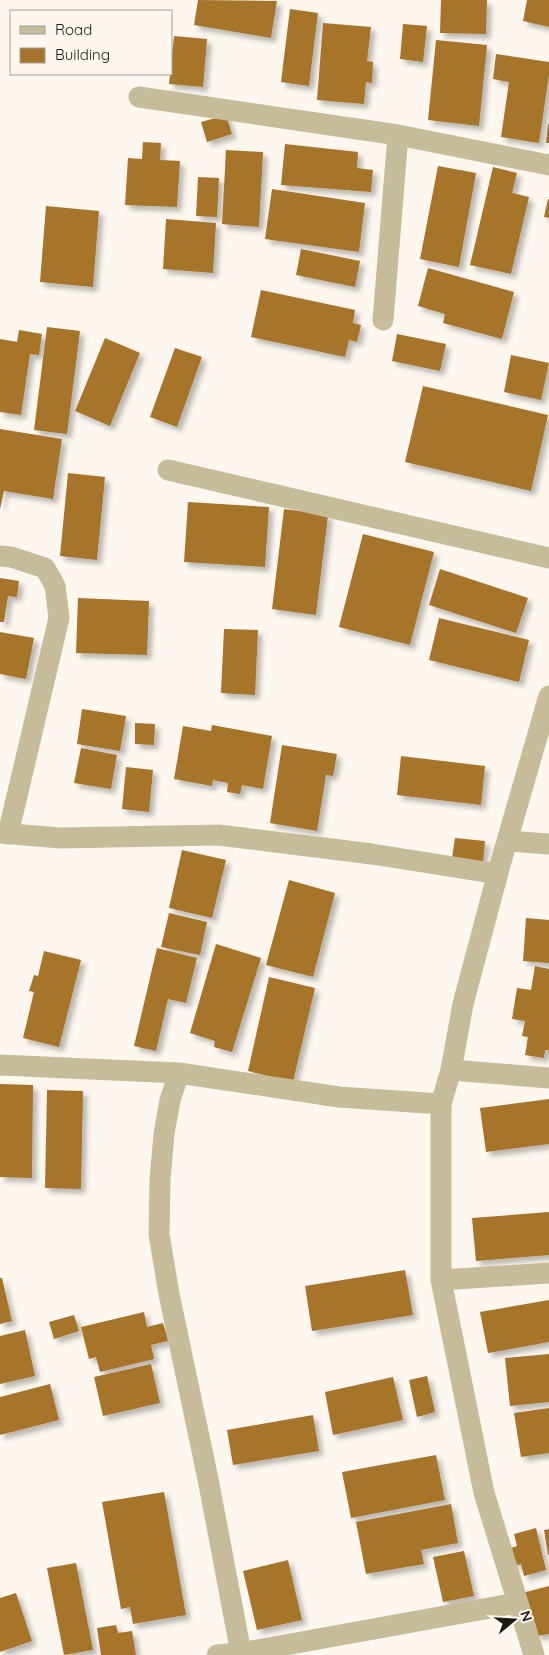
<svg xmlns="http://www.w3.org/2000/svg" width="549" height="1655" font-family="Quicksand,sans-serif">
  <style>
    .building { fill: #a6742c; filter: url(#shadow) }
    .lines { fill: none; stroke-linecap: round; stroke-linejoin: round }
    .street { stroke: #c7bc99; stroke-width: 21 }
  </style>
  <defs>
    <filter id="shadow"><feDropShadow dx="4.5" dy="4.5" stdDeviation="2.5" flood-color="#0004"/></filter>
  </defs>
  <rect width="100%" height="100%" fill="#fdf7f0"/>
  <!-- building -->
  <path class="building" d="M198,0l79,1 -6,37 -77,-13z
    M441,0h46l-1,34 -46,-1z
    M527,0h22v27l-26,-6z
    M290,9l28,4 -9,73 -28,-4z
    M323,23l48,4 -4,34 6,1 -1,21 -6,-1 -2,22 -47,-4z
    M403,24l24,2 -4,36 -23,-3z
    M174,36l33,3 -4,48 -34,-3z
    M436,40l51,5 -8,81 -51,-6z
    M496,54l53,8v13l-10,68 -38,-6 8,-55 -16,-3z
    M226,115l6,19 -25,8 -6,-20z
    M548,124h1v19h-3z
    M143,142l18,1 -1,17 20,1 -3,46 -52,-2 3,-47 14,1z
    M285,144l73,8 -1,16 16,2 -2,22 -90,-7z
    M226,150l37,2 -4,75 -37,-3z
    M438,166l38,7 -17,94 -39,-8z
    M493,167l24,6 -5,20 17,4 -18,77 -41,-9z
    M198,177l21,1 -2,39 -21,-1z
    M272,189l93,14 -6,49 -94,-13z
    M548,199h1v19l-5,-1z
    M46,206l53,5 -6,76 -53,-5z
    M166,219l50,4 -3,50 -50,-4z
    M301,249l59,12 -5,26 -59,-12z
    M428,268l86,24 -12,47 -59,-16 2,-9 -27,-8z
    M261,290l94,20 -2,13 8,2 -4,17 -8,-2 -4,17 -94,-20z
    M47,327l33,4 -13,103 -33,-4z
    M19,330l23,4 -3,21 -9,-1 -9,61 -21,-3v-73l17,3z
    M397,334l49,10 -6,27 -48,-10z
    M105,338l35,15 -30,73 -35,-15z
    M175,348l27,9 -25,70 -27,-10z
    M511,355l38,8 -8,37 -37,-8z
    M423,386l125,29 -17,76 -126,-29z
    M0,429l62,10 -9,60 -49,-8 -4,18z
    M68,473l37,4 -8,83 -37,-4z
    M188,502l81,5 -4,60 -81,-5z
    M284,509l44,6 -12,100 -44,-6z
    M363,534l71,18 -24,93 -71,-18z
    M440,569l88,29 -12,35 -87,-28z
    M0,578l19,3 -2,16 -9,-1 -4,26h-4z
    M78,598l71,3 -2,54 -71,-2z
    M439,618l90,22 -10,42 -90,-22z
    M224,629l34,1 -3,65 -34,-2z
    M0,632l34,6 -8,41 -26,-5z
    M82,709l44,7 -6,35 -43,-7z
    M135,723l20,1 -1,21 -19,-1z
    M212,725l60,11 -9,53 -21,-4 -2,9 -13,-2 1,-9 -15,-3 -1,6 -38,-7 9,-53 28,5z
    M282,745l55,9 -4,22 -7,-1 -9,56 -47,-8z
    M81,748l36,7 -6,34 -37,-6z
    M401,756l84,10 -4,39 -84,-10z
    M126,767l27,3 -4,42 -27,-3z
    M455,838l30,3 -2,21 -31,-4z
    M182,850l44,10 -14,58 -43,-10z
    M289,880l46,13 -22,84 -47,-12z
    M169,913l38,9 -7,33 -39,-8z
    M526,918l23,2v43l-26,-2z
    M216,944l45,14 -29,94 -18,-5 1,-6 -25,-8z
    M157,948l40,10 -11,45 -18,-4 -12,52 -22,-5z
    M44,951l37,9 -22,87 -36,-9 11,-46 -5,-1 5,-16 4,1z
    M535,966l14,3v81h-4l-1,8 -19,-3 3,-18 -6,-1 3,-15 -13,-2 5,-31 14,2z
    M269,977l46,11 -22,94 -45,-11z
    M0,1084l33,1 -1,93 -32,-1z
    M47,1090l36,1 -2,98 -36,-1z
    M549,1099v45l-63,8 -6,-44z
    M549,1212v43l-73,6 -4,-43z
    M405,1270l8,45 -101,16 -7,-45z
    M0,1278h2l10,43 -12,3z
    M549,1300v42l-61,11 -8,-41z
    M144,1312l3,15 16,-4 5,18 -17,4 3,14 -54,13 -4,-15 -7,2 -8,-32z
    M74,1315l5,16 -25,8 -5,-17z
    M25,1330l10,46 -35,8v-48z
    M549,1354v48l-39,4 -5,-48z
    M151,1364l9,39 -57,13 -9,-39z
    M427,1376l8,36 -18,5 -8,-37z
    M393,1377l10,43 -70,15 -8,-43z
    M50,1384l9,36 -59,15v-38z
    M549,1408v45l-28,4 -7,-44z
    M313,1415l6,36 -86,14 -6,-35z
    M436,1455l9,45 -94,18 -9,-46z
    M164,1492l22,123 -53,9 -3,-17 -9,2 -19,-107z
    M451,1504l7,39 -37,7 3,14 -58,10 -10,-52z
    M536,1528l10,42 -22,6 -3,-12 -6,2 -4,-18 6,-2 -3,-12z
    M549,1529v26h-1l-4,-25z
    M464,1551l10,45 -31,6 -10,-45z
    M288,1560l14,60 -45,10 -14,-59z
    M76,1563l17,87 -29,5 -17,-87z
    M549,1586v48l-12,2 -15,-43z
    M16,1593l16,48 -32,11v-54z
    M116,1625l2,8 14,-2 4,24h-35l-4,-27z"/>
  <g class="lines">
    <!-- street -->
    <path class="street" d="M139,97l259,38 151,30
      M383,320l15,-185
      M168,470l381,88
      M0,556l11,1 34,11 10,18 4,32 -51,216
      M0,833l60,5 159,-3 153,19 126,20
      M507,841l42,3
      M0,1065l179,8 160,24 102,7
      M451,1070l98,8
      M179,1073l-9,27 -6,34 -4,46 -1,54 10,60 39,185 33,174
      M441,1280l108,-7
      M217,1655l24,-2 276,-50
      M534,1655l-50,-162 -43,-213v-176l10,-34 12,-66 37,-139 49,-169"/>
  </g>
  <!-- legend -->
  <rect x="10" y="10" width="162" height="65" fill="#fdf7f0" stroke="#a39d98"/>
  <rect x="20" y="26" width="25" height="8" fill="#c7bc99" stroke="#a39d98"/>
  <text x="55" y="35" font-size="15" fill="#1b1713">Road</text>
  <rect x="20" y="48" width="25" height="15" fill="#a6742c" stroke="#a39d98"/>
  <text x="55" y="60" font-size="15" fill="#1b1713">Building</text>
  <!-- north arrow -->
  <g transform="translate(514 1620) rotate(72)" stroke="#fdf7f0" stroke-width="4" paint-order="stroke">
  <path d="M0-4L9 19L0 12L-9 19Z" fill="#1b1713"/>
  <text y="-8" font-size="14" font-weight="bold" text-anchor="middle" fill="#1b1713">N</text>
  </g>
</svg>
